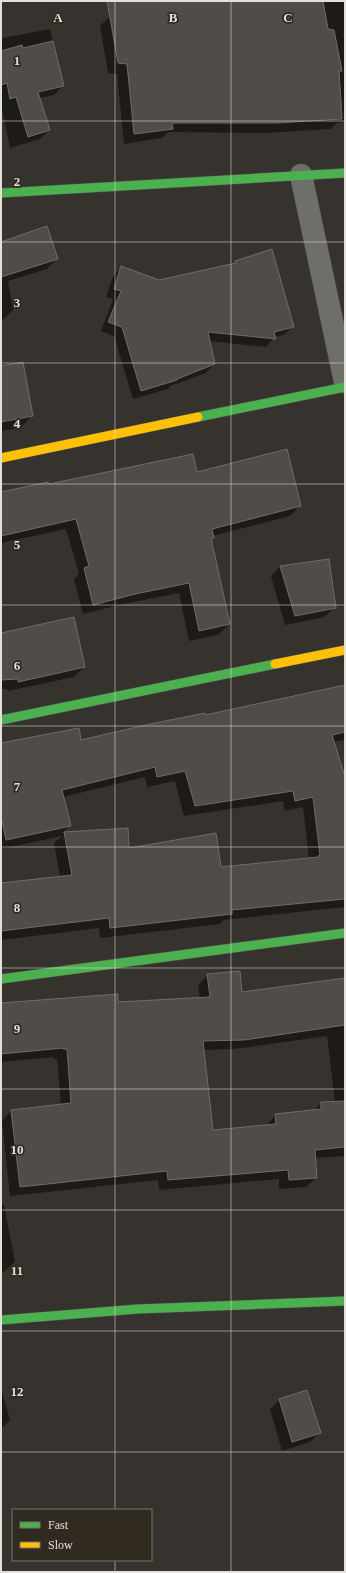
<svg xmlns="http://www.w3.org/2000/svg" width="346" height="1573" font-family="Georgia,serif">
  <style>
    .shadow { fill: #0007; fill-rule: evenodd }
    .building { fill: #504c49; stroke: #706c68 }
    .lines { fill: none; stroke-linecap: round; stroke-linejoin: round }
    .street-casing { stroke: #514f4a; stroke-width: 23 }
    .fast-casing { stroke: #514f4a; stroke-width: 10 }
    .slow-casing { stroke: #514f4a; stroke-width: 10 }
    .street { stroke: #6e6e6a; stroke-width: 22 }
    .fast { stroke: #4caf50; stroke-width: 9 }
    .slow { stroke: #ffc107; stroke-width: 9 }
    .grid { fill: none; stroke: #e3e0d9; stroke-width: 1; stroke-opacity: 0.55 }
    .grid-label { font-size: 13px; text-anchor: middle; font-weight: bold; fill: #e3e0d9; stroke: #302a20; stroke-width: 3.5; stroke-linejoin: round; paint-order: stroke }
  </style>
  <rect width="100%" height="100%" fill="#36332e"/>
  <!-- shadow -->
  <path class="shadow" d="M152,1h193v121l-8,1 -6,6 -65,4 -98,-1 -6,6 -38,6 -7,-70 -9,-1 -8,-47 10,-10z
    M50,29l13,57 -9,9 -15,3 10,32 -9,9 -30,9 -9,-43v-64l2,-3z
    M1,243l56,16 -10,10 -39,12 5,29 -10,10h-2z
    M236,262l57,64 -9,9 -10,2 -8,10 -57,-6 5,23 -8,9 -36,13 -2,3 -35,10 -19,-63 -13,-5 12,-32 -7,-2 7,-21 8,-8 38,13 73,-16z
    M1,367l31,49 -12,12 -19,3z
    M196,473l104,33 -10,10 -78,20 -1,3 18,85 -11,11 -29,6 -10,-48 -56,11 -40,10 -9,-35 5,-5 -13,-45 -65,14v-50l47,-8z
    M328,560l7,47 -10,10 -40,8 -14,-49 9,-9z
    M1,630h1l1,3 81,34 -10,10 -66,14 -1,-2h-6z
    M345,686v54l-12,2 12,47v118l-121,13 -4,4 -120,14 -1,-10 -98,12v-56l59,-7 -6,-34 8,-7 -61,13v-105l79,-3zM145,777l2,10 28,-6 9,35 99,-15 2,10 18,-4 6,52 -89,9 -92,-19 -1,-20 -65,4 8,-7 -7,-29zM65,841h2l7,39h-2z
    M208,975l33,19 104,-15v177l-30,2 1,20 -10,9 -27,2v-10l-120,11 -1,-10 -148,16 -8,-75 9,-10 50,-6 -4,-46h-3v-2l-53,5v-58l116,-1 83,-4 -2,-14zM327,1036l8,66 -14,1 -8,8 -37,4 -10,11 -54,5 -9,-81 31,-1z
    M1,1205h3l11,57 -14,12z
    M1,1388l9,32 -9,9z
    M307,1391l13,41 -10,10 -28,9 -12,-42 9,-9z"/>
  <!-- building -->
  <path class="building" d="M107,1h216l5,28 6,1 8,41h-3l3,48 -65,4h-105l1,6 -39,5 -7,-70 -9,-1z
    M53,41l11,45 -26,6 12,38 -22,7 -12,-40 -6,2 -3,-16 -6,2v-34l21,-6 1,3z
    M47,226l11,33 -57,18v-35z
    M272,249l22,78 -20,5 2,7 -68,-7 7,32 -38,15v1l-36,11 -19,-64 -14,-5 13,-31 -7,-2 7,-23 38,14 77,-17 -1,-2z
    M23,362l10,54 -32,6v-56z
    M287,449l14,57 -89,23 2,9h-3l19,86 -31,7 -10,-48 -54,11 -42,11 -9,-37 5,-2 -13,-47 -75,17v-44l47,-10 1,2 144,-30 4,18z
    M329,559l7,49 -41,8 -15,-50z
    M74,617l11,50 -67,15v-3l-17,1v-47z
    M345,685v47l-13,3 13,42v122l-113,11v4l-122,14 -1,-10 -108,13v-48l71,-8 -8,-43 64,-4 1,20 87,-15 5,34 97,-10v-1l2,-1 -7,-58 -18,4 -2,-10 -98,15 -10,-35 -28,6 -2,-10 -93,23 9,36 -65,14 -5,-24v-73l78,-15 2,12 69,-16 55,-11v2z
    M240,971l2,21 103,-14v47l-101,15 -41,1 10,89 63,-6 -1,-10 46,-5v-7l24,-1v46l-30,3 2,28 -28,2 -1,-10 -120,10 -1,-9 -147,16 -9,-77 60,-7 -4,-54h-4v-1l-62,6v-51l117,-9v8l92,-5 -3,-23z
    M307,1390l14,43 -29,9 -13,-43z"/>
  <g class="lines">
    <!-- street casing -->
    <g class="street-casing">
      <path id="street" d="M301,175l44,207"/>
    </g>
    <!-- fast casing -->
    <g class="fast-casing">
      <path id="fast" d="M1,193l344,-20
        M198,417l147,-30
        M1,720l274,-56
        M1,979l344,-46
        M1,1320l137,-11 207,-8"/>
    </g>
    <!-- slow casing -->
    <g class="slow-casing">
      <path id="slow" d="M1,458l197,-41
        M275,664l70,-14"/>
    </g>
    <!-- street -->
    <use href="#street" class="street"/>
    <!-- fast -->
    <use href="#fast" class="fast"/>
    <!-- slow -->
    <use href="#slow" class="slow"/>
  </g>
  <!-- grid -->
  <path class="grid" d="M115,1v1509M231,1v1571M1,121h344M1,242h344M1,363h344M1,484h344M1,605h344M1,726h344M1,847h344M1,968h344M1,1089h344M1,1210h344M1,1331h344M1,1452h344M115,1560v12"/>
  <g class="grid-label">
    <text x="58" y="22">A</text>
    <text x="173" y="22">B</text>
    <text x="288" y="22">C</text>
    <text x="17" y="65">1</text>
    <text x="17" y="186">2</text>
    <text x="17" y="307">3</text>
    <text x="17" y="428">4</text>
    <text x="17" y="549">5</text>
    <text x="17" y="670">6</text>
    <text x="17" y="791">7</text>
    <text x="17" y="912">8</text>
    <text x="17" y="1033">9</text>
    <text x="17" y="1154">10</text>
    <text x="17" y="1275">11</text>
    <text x="17" y="1396">12</text>
  </g>
  <!-- border -->
  <rect width="346" height="1573" fill="none" stroke="#e3e0d9" stroke-width="4"/>
  <!-- legend -->
  <rect x="12" y="1509" width="140" height="52" fill="#302a20" stroke="#78736a"/>
  <rect x="20" y="1522" width="20" height="6" fill="#4caf50" stroke="#78736a"/>
  <text x="48" y="1529" font-size="12" fill="#e3e0d9">Fast</text>
  <rect x="20" y="1542" width="20" height="6" fill="#ffc107" stroke="#78736a"/>
  <text x="48" y="1549" font-size="12" fill="#e3e0d9">Slow</text>
</svg>
